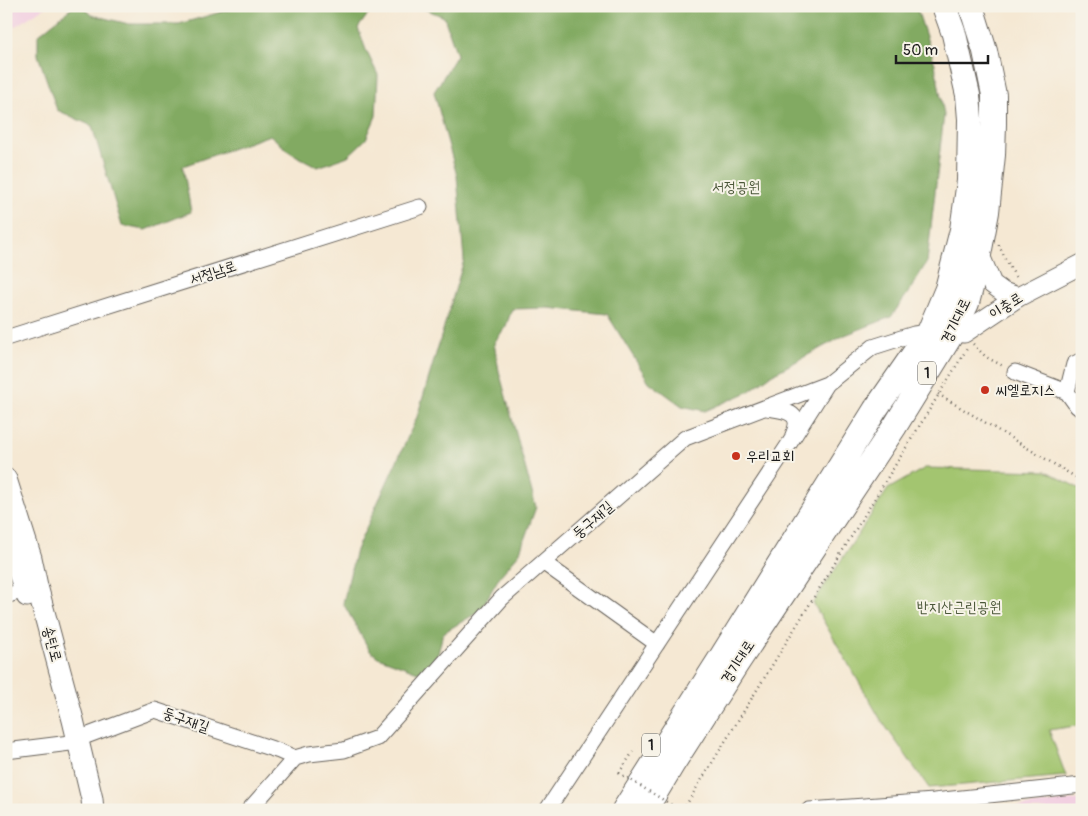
<svg xmlns="http://www.w3.org/2000/svg" width="1088" height="816" font-family="Pangolin,'Poor Story',sans-serif">
  <style>
    .built { fill: #f2cfe1 }
    .green { fill: #a3c56f; stroke: #607046 }
    .forest { fill: #82aa62; stroke: #4f633f }
    .lines { fill: none; stroke-linecap: round; stroke-linejoin: round }
    .minor-casing { stroke: #68635c; stroke-width: 17 }
    .tertiary-casing { stroke: #68635c; stroke-width: 21 }
    .secondary-casing { stroke: #68635c; stroke-width: 23 }
    .primary-casing { stroke: #68635c; stroke-width: 26 }
    .path { stroke: #68635c; stroke-width: 2.5; stroke-dasharray: 1 4; stroke-linecap: butt }
    .minor { stroke: #fff; stroke-width: 15 }
    .tertiary { stroke: #fff; stroke-width: 19 }
    .secondary { stroke: #fff; stroke-width: 21 }
    .primary { stroke: #fff; stroke-width: 24 }
    .path-bridge { stroke: #68635c; stroke-width: 2.5; stroke-dasharray: 1 4; stroke-linecap: butt }
    .poi-dot { fill: #c8321e; stroke: #f7f3e8; stroke-width: 2 }
    .labels { text-anchor: middle; dominant-baseline: central; stroke-width: 4; stroke-linejoin: round; paint-order: stroke }
    .shield { fill: #f7f3e8; stroke: #5e5c59; stroke-width: 1 }
    .shield-label { font-size: 14px; font-weight: bold; fill: #1c1c1c }
    .park-label { font-size: 15px; fill: #4b5739; stroke: #f7f3e8 }
    .street-label { font-size: 15px; fill: #1c1c1c; stroke: #f7f3e8 }
    .poi-label { font-size: 15px; fill: #1c1c1c; stroke: #f7f3e8; text-anchor: start }
  </style>
  <rect width="100%" height="100%" fill="#f7f3e8"/>
  <filter id="ink" filterUnits="userSpaceOnUse"><feTurbulence type="fractalNoise" baseFrequency=".02" numOctaves="2"/><feDisplacementMap in="SourceGraphic" scale="10" xChannelSelector="R" yChannelSelector="G"/><feConvolveMatrix kernelMatrix="1 2 1 2 8 2 1 2 1" color-interpolation-filters="sRGB"/></filter>
  <filter id="wash" filterUnits="userSpaceOnUse"><feTurbulence type="fractalNoise" baseFrequency=".0096" numOctaves="4" result="noise"/><feDisplacementMap in="SourceGraphic" scale="20" xChannelSelector="R" yChannelSelector="G"/><feGaussianBlur stdDeviation="1.12" result="paint"/><feColorMatrix in="noise" values="0 0 0 0 0 0 0 0 0 0 0 0 0 0 0 0 0 1.4 0 .05"/><feComposite in="paint" operator="in"/></filter>
  <g filter="url(#wash)">
    <rect width="100%" height="100%" fill="#f5e8d3"/>
    <!-- built -->
    <path class="built" d="M6,6h41l-41,26z
      M1082,799v11h-89z"/>
    <!-- green -->
    <path class="green" d="M925,468l121,3 36,19v235l-33,5 17,46 -137,12 -48,-68 -68,-117 75,-114z"/>
    <!-- forest -->
    <path class="forest" d="M74,6h8l10,9 37,9h50l63,-18h132l-16,22 8,22 12,25 -2,41 -10,23 -18,17 -30,11 -27,-14 -21,-18 -87,31 8,46 -45,18 -24,-4 -30,-100 -35,-16 -19,-55v-20z
      M418,6h498l19,58 9,51 -17,147 -17,28 -19,27 -46,18 -74,40 -23,17 -43,19 -23,-5 -33,-24 -42,-68 -59,-6 -36,1 -6,17 -12,17 5,28 37,136 -17,47 -19,22 -20,35 -37,22 -5,21 -15,20 -45,-17 -8,-6 -27,-48 13,-53 61,-133 47,-157 -7,-84 -23,-84 23,-37 -13,-38z"/>
  </g>
  <g filter="url(#ink)">
    <g class="lines">
      <!-- minor casing -->
      <g class="minor-casing">
        <path id="minor" d="M6,338l414,-131
          M1082,360l-8,4 -7,28 10,14 5,4
          M1015,372l52,20
          M767,408c17,3 37,3 26,27
          M544,563l113,81
          M6,596l27,-9
          M6,751l64,-8 8,-4 77,-29 124,41 16,7 14,-4 35,-4 33,-12 125,-140 183,-160 142,-54 46,-37 41,-13 15,-2
          M249,810l46,-52
          M547,810l242,-366 38,-60
          M809,810l125,-9 148,-16"/>
      </g>
      <!-- tertiary casing -->
      <g class="tertiary-casing">
        <path id="tertiary" d="M979,253l13,31 11,8 15,5
          M943,331l21,2 54,-36 64,-33"/>
      </g>
      <!-- secondary casing -->
      <g class="secondary-casing">
        <path id="secondary" d="M6,479l25,79 6,28 36,134 19,79 1,11
          M6,535l21,61"/>
      </g>
      <!-- primary casing -->
      <g class="primary-casing">
        <path id="primary" d="M624,810l96,-151 155,-249 54,-78 18,-43 15,-59 7,-49 1,-62 -2,-24 -14,-61 -10,-28
          M645,810l27,-45 64,-100 159,-239 58,-94 14,-29 10,-38 10,-53 6,-57 1,-31v-29l-9,-44 -14,-45"/>
      </g>
      <!-- path -->
      <path class="path" d="M999,245v1l18,34
        M973,344l13,13 19,10
        M938,394l144,87
        M619,773l14,-21
        M683,810l285,-463"/>
      <!-- minor -->
      <use href="#minor" class="minor"/>
      <!-- tertiary -->
      <use href="#tertiary" class="tertiary"/>
      <!-- secondary -->
      <use href="#secondary" class="secondary"/>
      <!-- primary -->
      <use href="#primary" class="primary"/>
      <!-- path-bridge -->
      <path class="path-bridge" d="M619,773l61,37"/>
    </g>
  </g>
  <!-- markers -->
  <g class="poi-dot">
    <circle cx="985" cy="390" r="5"/>
    <circle cx="736" cy="456" r="5"/>
  </g>
  <g class="labels">
    <!-- shield labels -->
    <g class="shield">
      <rect x="918" y="361.5" width="18" height="23" rx="4"/>
      <rect x="642" y="733.5" width="18" height="23" rx="4"/>
    </g>
    <g class="shield-label">
      <text x="927" y="373">1</text>
      <text x="651" y="745">1</text>
    </g>
    <!-- park labels -->
    <g class="park-label">
      <text x="736" y="187">서정공원</text>
      <text x="959" y="607">반지산근린공원</text>
    </g>
    <!-- street labels -->
    <g class="street-label">
      <text transform="translate(213 273) rotate(-18)">서정남로</text>
      <text transform="translate(1006 306) rotate(-32)">이충로</text>
      <text transform="translate(956 321) rotate(-64)">경기대로</text>
      <text transform="translate(593 520) rotate(-41)">둥구재길</text>
      <text transform="translate(52 644) rotate(75)">송탄로</text>
      <text transform="translate(738 662) rotate(-57)">경기대로</text>
      <text transform="translate(186 720) rotate(19)">둥구재길</text>
    </g>
    <!-- poi labels -->
    <g class="poi-label">
      <text x="995" y="390">씨엘로지스</text>
      <text x="746" y="456">우리교회</text>
    </g>
  </g>
  <!-- margin -->
  <rect width="1088" height="816" fill="none" stroke="#f7f3e8" stroke-width="25"/>
  <!-- scale -->
  <path d="M896 55v8h92v-8" fill="none" stroke="#1c1c1c" stroke-width="2.5"/>
  <text x="903" y="55" font-size="15" fill="#1c1c1c" stroke="#f7f3e8" stroke-width="4" paint-order="stroke">50 m</text>
</svg>
